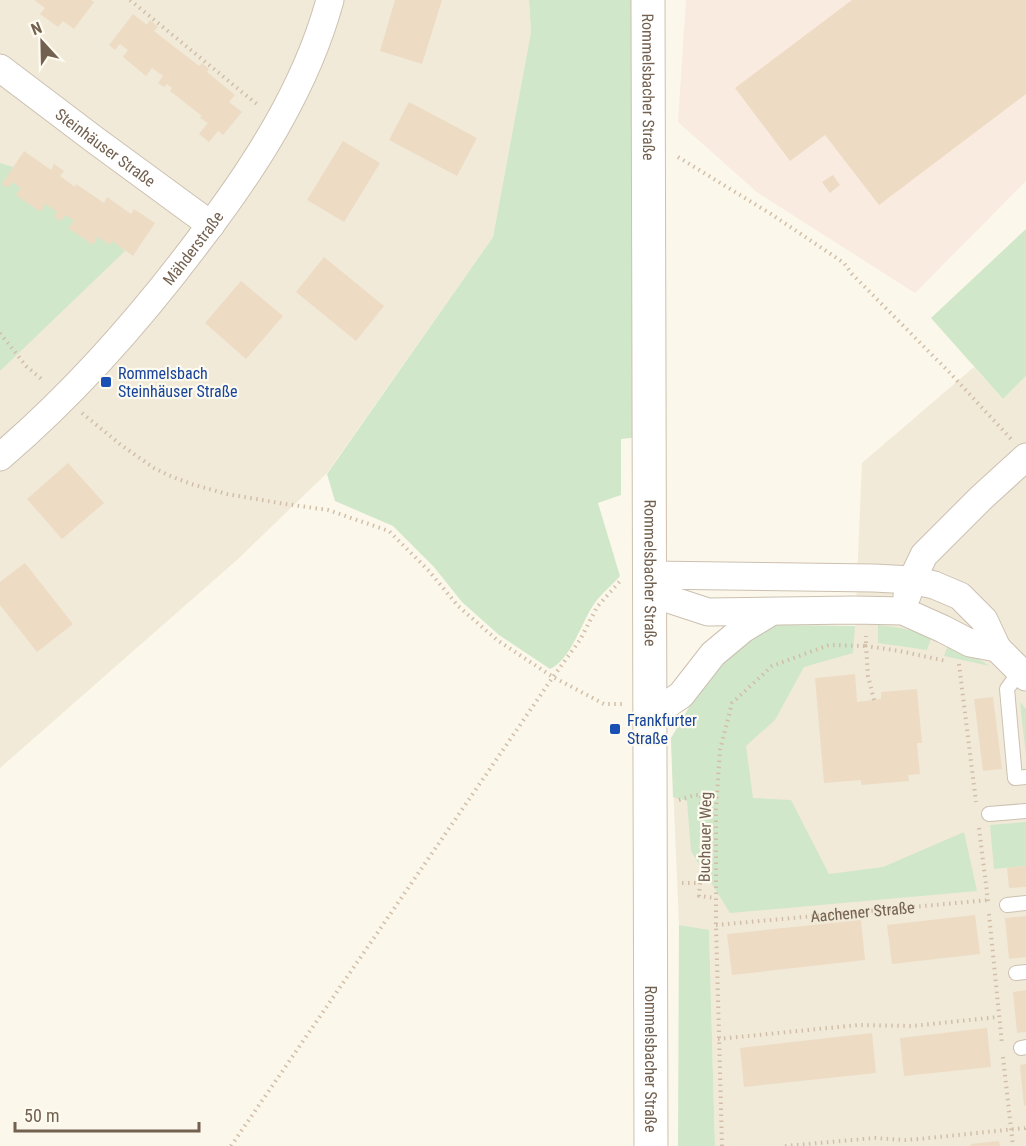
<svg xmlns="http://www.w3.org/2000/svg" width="1026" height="1146" font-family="'Roboto Condensed',sans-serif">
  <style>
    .residential { fill: #f1ead9 }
    .commercial { fill: #f9ebdf }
    .green { fill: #d1e7c9 }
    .building { fill: #eddbc4 }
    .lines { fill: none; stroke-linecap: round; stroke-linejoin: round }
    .service-casing { stroke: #ccc0b1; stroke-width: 16 }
    .minor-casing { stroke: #ccc0b1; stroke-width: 29 }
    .secondary-casing { stroke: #cec1af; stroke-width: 35 }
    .path { stroke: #d2bea7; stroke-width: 4; stroke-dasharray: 1.5 4.5; stroke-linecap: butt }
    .service { stroke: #fff; stroke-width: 14 }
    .minor { stroke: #fff; stroke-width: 27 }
    .secondary { stroke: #fff; stroke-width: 33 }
    .transit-dot { fill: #1a4fb4; stroke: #fdfaf0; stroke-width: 2 }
    .labels { text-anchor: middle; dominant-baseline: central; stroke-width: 4.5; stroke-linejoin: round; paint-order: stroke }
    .street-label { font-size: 16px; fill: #736150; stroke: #fdfaf0 }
    .transit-label { font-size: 16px; fill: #164399; stroke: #fdfaf0; text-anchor: start }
  </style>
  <rect width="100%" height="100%" fill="#fbf7ea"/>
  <!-- residential -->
  <path class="residential" d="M0,0h529l2,32 -38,205 -166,236 -89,86 -238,209z
    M974,367l29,32 23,-23v770h-311l-6,-215 -30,-6 -8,-187 107,-113 77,1 7,-163z"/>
  <!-- commercial -->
  <path class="commercial" d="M686,0h340v181l-111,112 -157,-100 -80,-71z"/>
  <!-- green -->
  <path class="green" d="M529,0h119l3,436 -30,3v56l-23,8 22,73c-8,9 -19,18 -26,28 -12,17 -23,56 -44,65l-51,-34 -37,-33 -28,-35 -41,-41 -58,-25 -8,-27 166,-237 38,-205z
    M0,163l13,4 81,53 31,31 -125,120z
    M1026,229v147l-23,23 -72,-81z
    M778,625l77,1 -2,27 -49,14 -29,53 -29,26 7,52 38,2 38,74 54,-7 81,-35 13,59 -247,22 -39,-62 -4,-50 -14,-4 -2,-59 24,-41 24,-37 27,-24z
    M878,625l23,3 31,8 -5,14 -49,-7z
    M949,642l41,24 -46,-10z
    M1020,702l6,7v47z
    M1026,822v44l-32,3 -4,-44z
    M679,925l30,5 6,216h-37z"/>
  <!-- building -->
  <path class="building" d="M34,0h57l3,2 -20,27 -11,-8 -5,6 -18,-13 5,-6z
    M395,0h47l-20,64 -42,-13z
    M852,0h174v94l-147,111 -54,-70 -35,26 -55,-73z
    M133,14l14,11 3,-5 8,7 -4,4 45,35 3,-3 7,6 -2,3 28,23 -6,7 13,10 -19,23 -5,-4 -9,11 -10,-8 9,-11 -8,-5 2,-2 -32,-25 2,-3 -5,-4 -3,3 -6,-4 5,-7 -11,-8 -6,8 -23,-19 5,-7 -8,-6 -5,6 -6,-5z
    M409,102l68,36 -20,38 -68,-36z
    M343,141l37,22 -36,59 -37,-22z
    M24,151l27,19 3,-6 10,7 -4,5 15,11 1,-3 28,19 3,-6 24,17 3,-5 21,14 -22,33 -21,-15 -2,4 -12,-8 -5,8 -25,-17 6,-7 -9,-6 -4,6 -7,-4 3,-5 -11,-8 -6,8 -24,-17 5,-7 -9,-6 -4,6 -6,-4z
    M833,175l7,10 -10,8 -8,-11z
    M324,257l60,49 -28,35 -60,-49z
    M241,281l42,35 -37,43 -41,-36z
    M68,463l36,40 -42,36 -35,-40z
    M25,563l48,61 -36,28 -37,-47v-23z
    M855,674l2,28 24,-3v-7l36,-3 5,54h-5l3,31 -12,1 1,6 -48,4v-5l-37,3 -9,-105z
    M993,697l9,72 -19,2 -9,-72z
    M1026,866v21l-17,1 -2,-20z
    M975,915l5,39 -88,10 -5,-39z
    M1026,916v41l-17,2 -4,-41z
    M861,920l4,40 -133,15 -5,-41z
    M1026,990v42l-9,1 -4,-41z
    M987,1028l4,39 -87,9 -4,-38z
    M872,1033l4,40 -132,14 -4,-39z
    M1026,1064v41l-2,1 -4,-41z
    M999,1141l1,5h-29v-2z"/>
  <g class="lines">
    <!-- service casing -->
    <g class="service-casing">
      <path id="service" d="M1020,671l-13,18 8,89 11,-1
        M989,814l37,-3
        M1007,905l19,-2
        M1016,973l10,-1
        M1021,1048l5,-1"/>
    </g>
    <!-- minor casing -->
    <g class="minor-casing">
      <g id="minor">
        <path id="s2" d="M0,68l95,72 116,85"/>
        <path id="s3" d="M0,457c75,-64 141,-139 200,-218 55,-72 106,-151 130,-239"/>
        <path d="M650,593l58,19 146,-2 49,1 40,18 27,14 27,5 -13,-28 -24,-24 -26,-11 -22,-5 -38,-2 -224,-3"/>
        <path d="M907,596l5,-16 12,-25 57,-57 45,-41"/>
        <path d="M997,648l29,29"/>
        <path d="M650,716l31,-21 32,-41 30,-25 28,-17"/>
      </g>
    </g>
    <!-- secondary casing -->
    <g class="secondary-casing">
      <g id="secondary">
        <path id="s4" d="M648,0c3,382 3,764 3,1146"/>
      </g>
    </g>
    <!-- path -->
    <g class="path">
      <path d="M130,0l129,106"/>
      <path d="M678,157l93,57 73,49 8,11 98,99 61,66"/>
      <path d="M0,333l26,33 18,15"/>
      <path d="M82,413l39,32 33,23 14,7 23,9 36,10 52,9 49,7 61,21 40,40 29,35 39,34 56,37 51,27h21"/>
      <path d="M959,664l17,138"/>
      <path d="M874,700l-6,-24 -2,-30 34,5 46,10"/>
      <path d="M679,800l16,-5h6v16l15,-1"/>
      <path d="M979,828l9,73"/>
      <path d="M682,883h18l-1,13 17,2"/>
      <path d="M989,914l13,130"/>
      <path id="s1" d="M716,925l273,-25"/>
      <path d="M718,1039l140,-14 54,1 86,-9"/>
      <path d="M1003,1057l10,89"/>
      <path d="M231,1146l322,-469 27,-37 17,-33 24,-27"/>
      <path d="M722,1146l-6,-221v-115l4,-60 12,-47 40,-37 57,-21 37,1v-10"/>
      <path d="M785,1146l90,-8 30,2 14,-1 106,-11 1,-1"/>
    </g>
    <!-- service -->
    <use href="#service" class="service"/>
    <!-- minor -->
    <use href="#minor" class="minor"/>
    <!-- secondary -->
    <use href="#secondary" class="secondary"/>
  </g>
  <!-- markers -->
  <g class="transit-dot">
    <rect x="100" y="376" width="12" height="12" rx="3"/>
    <rect x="609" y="723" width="12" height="12" rx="3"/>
  </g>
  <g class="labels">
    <!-- street labels -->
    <g class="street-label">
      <text stroke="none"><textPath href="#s4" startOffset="87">Rommelsbacher Straße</textPath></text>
      <text stroke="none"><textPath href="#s2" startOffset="132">Steinhäuser Straße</textPath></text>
      <text stroke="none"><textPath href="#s3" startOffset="285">Mähderstraße</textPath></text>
      <text stroke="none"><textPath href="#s4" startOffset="573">Rommelsbacher Straße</textPath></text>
      <text transform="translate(705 837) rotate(-89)">Buchauer Weg</text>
      <text stroke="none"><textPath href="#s1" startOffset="147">Aachener Straße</textPath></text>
      <text stroke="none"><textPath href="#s4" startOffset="1059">Rommelsbacher Straße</textPath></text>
    </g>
    <!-- transit labels -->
    <g class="transit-label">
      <text x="118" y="373">Rommelsbach<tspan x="118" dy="18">Steinhäuser Straße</tspan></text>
      <text x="627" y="720">Frankfurter<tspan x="627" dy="18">Straße</tspan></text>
    </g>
  </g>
  <!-- north arrow -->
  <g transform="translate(42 42) rotate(338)" stroke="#fdfaf0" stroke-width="4.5" paint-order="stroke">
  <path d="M0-4.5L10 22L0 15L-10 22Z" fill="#736150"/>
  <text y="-9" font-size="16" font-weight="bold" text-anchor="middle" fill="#736150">N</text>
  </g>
  <!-- scale -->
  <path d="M15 1122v9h184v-9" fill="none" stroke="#736150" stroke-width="3"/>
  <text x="24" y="1122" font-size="18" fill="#736150" stroke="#fdfaf0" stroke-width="4.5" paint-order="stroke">50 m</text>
</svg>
